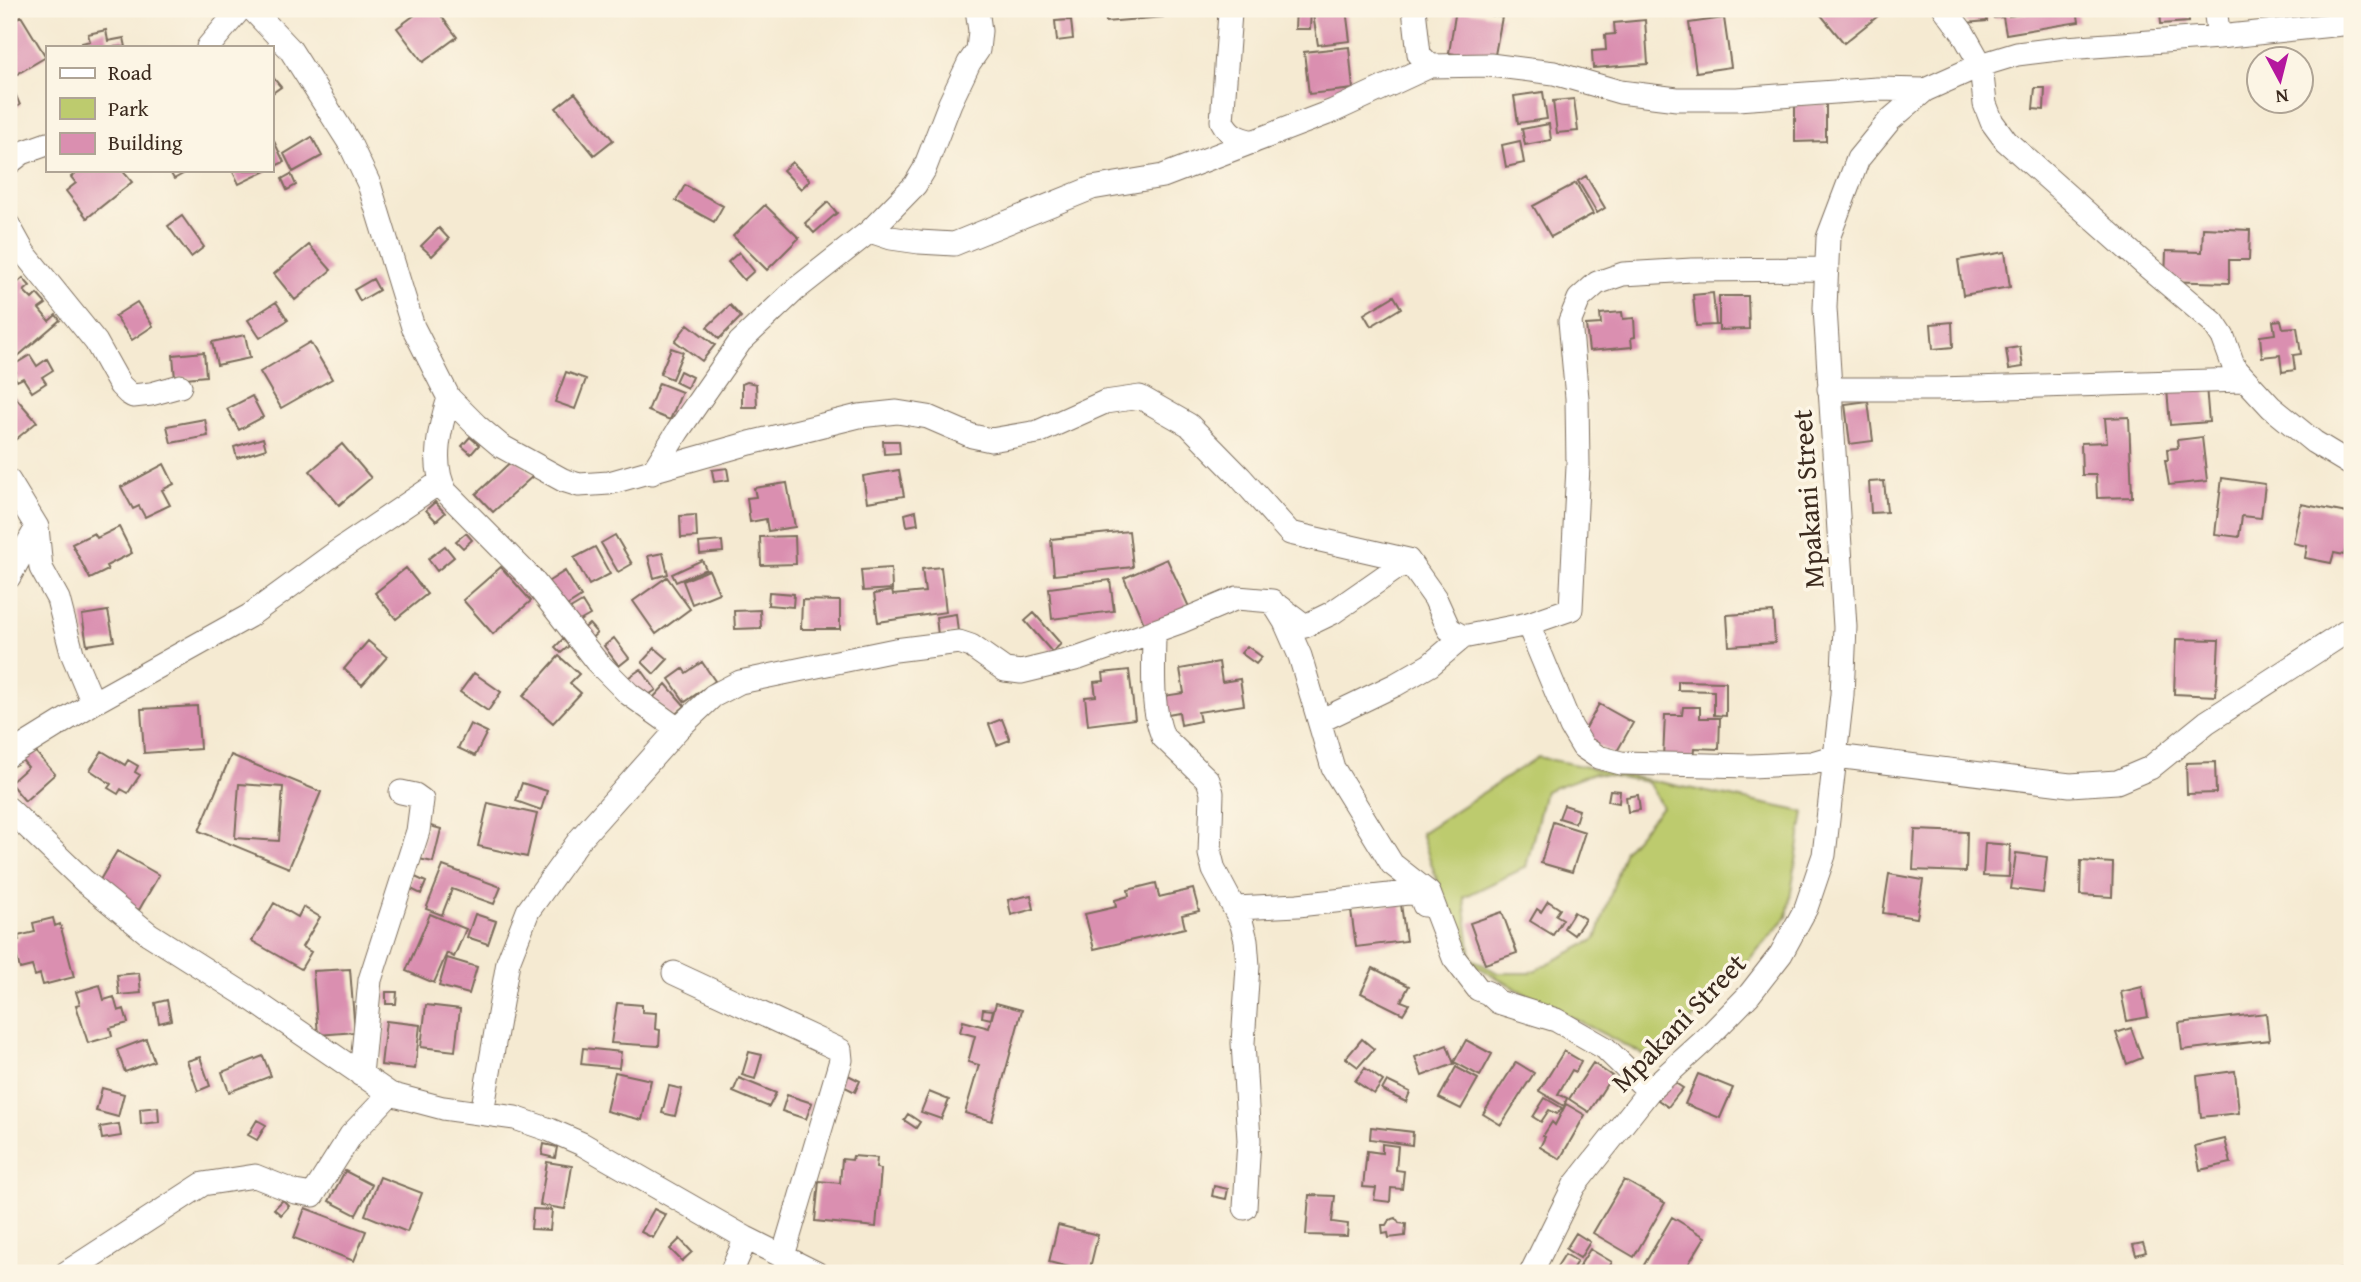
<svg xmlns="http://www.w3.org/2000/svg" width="2361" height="1282" font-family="'Gentium Book Plus',serif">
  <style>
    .green { fill: #bdcb6e; stroke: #7c7a46; stroke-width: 2; fill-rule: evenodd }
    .building { fill: #da8fb0; fill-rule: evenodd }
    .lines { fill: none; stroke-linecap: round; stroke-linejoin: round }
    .minor-casing { stroke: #7c6d5d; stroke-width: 25 }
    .minor { stroke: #fff; stroke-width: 23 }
    .labels { text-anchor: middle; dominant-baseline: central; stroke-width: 7; stroke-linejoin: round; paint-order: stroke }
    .street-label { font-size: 28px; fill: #3b2a1e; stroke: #fcf5e5 }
  </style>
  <rect width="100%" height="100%" fill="#fcf5e5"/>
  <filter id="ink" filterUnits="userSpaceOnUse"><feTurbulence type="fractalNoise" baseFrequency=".0143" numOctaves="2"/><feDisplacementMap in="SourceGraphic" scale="14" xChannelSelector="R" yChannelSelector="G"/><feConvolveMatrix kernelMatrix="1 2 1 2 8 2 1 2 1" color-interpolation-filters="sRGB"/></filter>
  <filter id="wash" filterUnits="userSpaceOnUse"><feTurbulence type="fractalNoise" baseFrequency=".00686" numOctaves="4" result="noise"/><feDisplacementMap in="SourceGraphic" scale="28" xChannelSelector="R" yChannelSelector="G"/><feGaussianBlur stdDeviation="1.57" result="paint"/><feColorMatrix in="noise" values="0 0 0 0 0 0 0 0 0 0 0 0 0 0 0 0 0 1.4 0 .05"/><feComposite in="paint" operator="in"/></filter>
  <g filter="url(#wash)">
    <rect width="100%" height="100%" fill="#f5ead2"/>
    <!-- green -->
    <path class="green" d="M1538,757l266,55 -17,105 -68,76 -67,66 -128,-66 -58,-33 -5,-9 -40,-118zM1594,773l54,9 14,25 -37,43 -29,89 -66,34h-32l-27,-15 -7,-61 62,-30 19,-76z"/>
    <g id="blocks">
      <!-- building -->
      <path class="building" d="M423,9h13l21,28 -34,25 -26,-34z
        M1105,9h57l1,8 -57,5z
        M1296,9h15l-1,20h-15z
        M1312,9h34l4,32 -32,4z
        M1456,9l46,8 -8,43 -45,-7z
        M1816,9h64l3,3 -39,31z
        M1992,9h16l1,7 42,-7h26l2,13 -73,12 -3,-17 -10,1z
        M2160,9h28l1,13 -28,2z
        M1986,10l1,11 -21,2 -1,-11z
        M21,16l25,41 -34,20 -3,-6v-48z
        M1724,18l7,49 -35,5 -7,-49z
        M1071,20l2,19 -16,2 -2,-20z
        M1645,20l3,44 -55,4 -1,-17 14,-1 -1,-15 10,-1 -1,-11z
        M106,30l2,11 16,-3 2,9h-43l-1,-4 8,-2 -2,-7z
        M1349,47l4,42 -44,5 -5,-42z
        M271,75l10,12 -10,7z
        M11,84l9,21 -11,6v-26z
        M2035,88h10l-1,22 -11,-1z
        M1543,92l4,27 -29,4 -4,-27z
        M575,93l38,47 -19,15 -38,-47z
        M1574,99l4,32 -21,2 -4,-32z
        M1795,104h31v37l-31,1z
        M1549,124l2,16 -26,5 -3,-16z
        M271,135l13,27 -13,6z
        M312,137l10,19 -29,16 -9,-18z
        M1520,141l4,22 -18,4 -4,-22z
        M792,162l18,18 -9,9 -18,-19z
        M80,170h42l10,12 -45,36 -21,-27 10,-8 -5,-6z
        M169,170h21l-16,9z
        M232,170h36l-29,14z
        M291,174l5,11 -9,5 -5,-11z
        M1586,176l19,32 -8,5 -19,-32z
        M1576,183l17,31 -42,23 -18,-31z
        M685,185l38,21 -9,16 -38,-21z
        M828,202l9,11 -23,20 -9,-10z
        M765,205l34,33 -32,32 -34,-34z
        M182,216l22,31 -13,10 -23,-31z
        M439,228l10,11 -17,17 -11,-10z
        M2203,228l47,2 -1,30h-20v23l-64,-2 1,-30 36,1z
        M309,245l22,25 -36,30 -21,-26z
        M739,252l15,19 -10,9 -16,-18z
        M2005,252l5,35 -47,8 -5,-35z
        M23,278l7,8 -6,5 8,8 5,-5 9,10 -7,5 10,12 7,-6 4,5 -43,37 -8,-10v-57z
        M373,279l6,11 -19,11 -6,-11z
        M1713,293l3,32 -20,1 -3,-31z
        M1394,296l7,12 -30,18 -7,-12z
        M1719,296h29l1,33 -30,1z
        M137,302l16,24 -21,14 -17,-24z
        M276,302l12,18 -28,18 -12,-18z
        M730,305l11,12 -22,22 -12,-12z
        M1622,312l1,7 11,-1 1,19 -4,1 1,9 -43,4 -3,-26 15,-1 -1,-10z
        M2281,320l2,8 14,-1 4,27 -8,1 2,15 -13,2 -2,-17 -18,2 -2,-21 15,-2 -2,-13z
        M1952,322l1,25 -20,2 -2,-25z
        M688,324l27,21 -13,16 -27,-20z
        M245,335l5,23 -33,7 -5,-23z
        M310,342l22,37 -51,29 -21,-36z
        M2020,347l3,20 -14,2 -3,-20z
        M671,348l12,4 -11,27 -12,-5z
        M204,352l2,24 -31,3 -2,-24z
        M30,355l7,11 10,-7 6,11 -11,7 4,6 -14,9 -9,-14 -6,3 -4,-7 3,-2 -4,-6z
        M680,371l12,6 -5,11 -12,-6z
        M566,372l20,7 -11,30 -20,-7z
        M747,382l9,2 1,23h-15v-23z
        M659,383l23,9 -12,28 -22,-9z
        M2206,386l3,36 -39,3 -3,-36z
        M11,392l26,30 -28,23v-51z
        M252,396l11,21 -24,13 -12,-21z
        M1868,401l5,40 -23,3 -5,-40z
        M2129,417l3,80 -35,1 -1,-23h-14l-1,-32 26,-1 -2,-24z
        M205,419l3,17 -37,7 -4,-17z
        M470,437l9,8 -8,9 -9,-8z
        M2202,437l5,44 -38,4 -4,-25h3l-1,-11 11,-1 -1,-8z
        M263,438l3,11 -29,9 -3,-11z
        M883,441h16l1,12 -16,1z
        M342,444l29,34 -32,27 -29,-34z
        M516,457l17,19 -40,36 -17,-18z
        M164,464l10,20 -12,6 8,15 -25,12 -6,-11 -6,3 -12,-22z
        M727,468l2,12 -15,2 -2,-12z
        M899,470l5,26 -37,6 -4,-26z
        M2222,478l43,6 -4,34 -19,-2 -3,21 -24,-3z
        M1884,481l3,31 -16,1 -2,-31z
        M787,483l8,44 -27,4 -2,-12 -16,3 -3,-24 9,-1 -2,-9z
        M435,502l10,11 -9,8 -10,-11z
        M2301,504l51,10 -8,41 -10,-2 -3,10 -26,-5 2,-12 -14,-3z
        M916,511l2,13 -11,2 -2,-12z
        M696,515l1,22 -16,1 -1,-22z
        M119,527l13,26 -26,13 2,4 -18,9 -18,-35 22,-11 3,5z
        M1129,531l4,36 -79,8 -3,-36z
        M466,533l6,7 -9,8 -7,-7z
        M615,535l17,29 -14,8 -17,-29z
        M795,536l1,28 -35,1 -1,-28z
        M722,541l1,11 -23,2 -1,-11z
        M445,546l9,11 -17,14 -9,-12z
        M595,547l15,27 -21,11 -15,-27z
        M663,553l5,21 -14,4 -6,-22z
        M1167,559l22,48 -44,19 -21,-48z
        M702,560l4,9 -30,13 -4,-8z
        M501,567l30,34 -38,33 -30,-34z
        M941,567l5,45 -68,10 -4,-28 18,-3 1,4 32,-3 -3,-23z
        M406,568l21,26 -31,25 -21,-26z
        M891,568l1,21 -29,2 -2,-21z
        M709,570l10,23 -27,11 -9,-23z
        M565,571l16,26 -19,12 -16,-26z
        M667,577l23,32 -34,25 -23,-33z
        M1110,580l4,31 -62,8 -3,-31z
        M769,592l25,2 -1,13 -25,-2z
        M802,600l38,1v28h-39z
        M582,602l8,13 -16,9 -7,-13z
        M760,610l1,18 -26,1 -1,-18z
        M108,611l6,30 -27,4 -5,-30z
        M1773,612l2,31 -46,3 -2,-31z
        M1034,613l27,31 -9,8 -27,-31z
        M956,614l2,18 -20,3 -2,-18z
        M589,624l8,9 -12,11 -8,-9z
        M614,638l15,20 -10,8 -15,-20z
        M563,639l6,7 -8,7 -6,-6z
        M2176,639l43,1 -3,56 -42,-2z
        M368,641l19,16 -25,28 -18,-16z
        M1247,646l15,11 -6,7 -15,-11z
        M655,648l13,11 -14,15 -12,-12z
        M559,656l20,18 -9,9 11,10 -28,30 -30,-27z
        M702,662l13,19 -30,21 -16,-23 14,-10 3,4z
        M1219,662l3,20 18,-3 4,26 -46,7 2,9 -19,4 -2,-13 -11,2 -4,-18 20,-3 -4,-24z
        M641,669l15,21 -15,10 -15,-21z
        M1129,670l6,49 -47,6 -3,-28 11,-1 -2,-14 10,-1 -1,-8z
        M474,673l27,19 -13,19 -28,-19z
        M1678,681l48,1v34l-12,-1v-24l-36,-1z
        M666,684l19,22 -13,11 -20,-18z
        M1599,704l34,19 -18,32 -34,-18z
        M197,706l3,43 -56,4 -3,-44z
        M1683,707h17v11h20l-1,31 -25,-1 -1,11 -30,-1 2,-43h17z
        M1002,719l8,21 -13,5 -8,-21z
        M470,724l17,8 -12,24 -17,-8z
        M34,750l21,24 -30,27 -15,-18 18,-16 -6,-7z
        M102,751l23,14 3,-5 10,6 -3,6 5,3 -12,18 -7,-4 -3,5 -10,-6 3,-4 -21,-14z
        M231,755l90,37 -32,76 -90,-37zM239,784l44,3 -4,54 -44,-3z
        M2215,762l1,31 -29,1 -1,-31z
        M522,783l25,8 -6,19 -25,-9z
        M1610,790l10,1 -1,12 -11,-2z
        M1638,795l2,15 -12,2 -2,-15z
        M488,803l49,11 -10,43 -49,-11z
        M1564,805l15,5 -4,13 -16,-5z
        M1553,822l32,10 -13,40 -31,-9z
        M427,825l14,4 -8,33 -14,-3z
        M1915,830l52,2 -1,40 -53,-2z
        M1985,843l25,2 -1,32 -26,-1z
        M117,851l42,24 -20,35 -42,-25z
        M2016,853l31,4 -4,36 -32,-4z
        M2081,861l32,2 -1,34 -32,-2z
        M443,866l58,21 -7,17 -42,-15 -10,26 -16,-6z
        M1889,874l34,6 -6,38 -34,-5z
        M413,876l13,6 -5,12 -12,-6z
        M1156,883l3,14 34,-8 6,22 -17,4 3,13 -91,21 -9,-35 31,-7 -1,-7 14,-4 -1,-6z
        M1031,895l3,14 -23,6 -3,-15z
        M1548,901l12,8 -4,6 7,4 -10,16 -23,-14 7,-12 4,3z
        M274,903l24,14 5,-10 17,10 -18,30 9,5 -10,17 -49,-28z
        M1401,904l5,37 -50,6 -5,-37z
        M1502,912l15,41 -32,11 -15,-41z
        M1574,912l11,7 -11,16 -10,-7z
        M430,914l36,15 -12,28 -7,-4 -13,30 -28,-12z
        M475,914l21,7 -8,23 -21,-7z
        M53,918l2,8 5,-2 14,53 -31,8 -3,-11 -5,2 -3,-10 -12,3 -7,-27 6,-2 -1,-4 17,-4 -2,-9z
        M447,958l30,9 -8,27 -30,-8z
        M1373,968l36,18 -8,15 8,3 -6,10 -42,-21z
        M350,969l5,63 -37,3 -5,-64z
        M139,973l2,20 -22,2 -2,-20z
        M100,985l4,15 10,-3 4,14 6,-2 4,14 -18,5 2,8 -24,7 -12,-38 4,-1 -4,-12z
        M2142,987l6,30 -21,4 -6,-29z
        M386,992h11l-1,12h-10z
        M167,1000l4,20 -12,3 -4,-20z
        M617,1003l25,2v7l14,1 -1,16 5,1 -1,16 -48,-3z
        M996,1003l26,7 -30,111 -27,-8 14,-48 -11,-3 7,-26 -15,-4 3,-11 26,7z
        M426,1005l34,4 -5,42 -34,-4z
        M983,1009l10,1 -2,9 -9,-2z
        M2266,1013l3,27 -87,10 -3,-27z
        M386,1021l34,4 -5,44 -34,-4z
        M2131,1028l11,30 -15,6 -11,-31z
        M146,1039l8,22 -29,11 -8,-22z
        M1362,1039l12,10 -16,18 -12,-9z
        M1466,1040l26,14 -12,22 -26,-14z
        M1447,1045l7,19 -32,12 -7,-19z
        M583,1048l38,4 -2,16 -38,-4z
        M1564,1051l17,10 -5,11 -4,-2 -14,24 9,4 -3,8 -25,-15z
        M749,1052l13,3 -7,24 -13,-4z
        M263,1056l8,20 -42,16 -7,-20z
        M200,1057l10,29 -12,5 -11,-30z
        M1516,1062l18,11 -33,52 -18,-11z
        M1593,1063l19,13 -23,36 -20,-13z
        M1456,1067l22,12 -17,30 -22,-11z
        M1365,1068l18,13 -9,13 -19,-13z
        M2235,1071l4,42 -38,4 -4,-41z
        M615,1072l36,8 -9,40 -36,-9z
        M842,1072l18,9 -5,11 -18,-9z
        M1698,1074l35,14 -13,30 -35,-14z
        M739,1078l37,15 -7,14 -36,-15z
        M1387,1081l23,11 -4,10 -24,-12z
        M1672,1081l11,7 -15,19 -10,-7z
        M669,1086l13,3 -7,27 -13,-3z
        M102,1088l22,6 -6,23 -22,-6z
        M929,1092l20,8 -8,19 -20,-7z
        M787,1095l25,8 -6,16 -24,-8z
        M1545,1098l17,10 -5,6 -8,-4 -8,12 -8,-5z
        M1566,1104l19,11 -25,44 -20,-12 5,-10 -2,-1 9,-14 3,3z
        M158,1107l1,15 -18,2 -1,-15z
        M908,1114l12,8 -4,6 -12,-8z
        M257,1120l9,5 -9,15 -9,-5z
        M119,1124l2,12 -19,3 -2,-12z
        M1371,1127l42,5 -1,13 -42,-6z
        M2225,1139l6,24 -31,7 -5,-24z
        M544,1144l13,3 -2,11 -13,-3z
        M1382,1144l16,2 -2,24 8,1 -2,18 -11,-1 -1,14 -16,-2 2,-12 -13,-1 4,-36 15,2z
        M853,1156l24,2 -1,10 5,1 -5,58 -61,-6 4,-40 21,2 2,-24 10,1z
        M547,1162l25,4 -7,43 -25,-4z
        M345,1171l27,14 -16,30 -27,-14z
        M380,1177l42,16 -15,39 -42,-17z
        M1624,1180l41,23 -31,54 -41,-24z
        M1214,1186l14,3 -2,10 -14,-3z
        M1309,1195l26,1 -3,26 16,2 -1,12 -41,-1z
        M283,1200l6,6 -8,9 -7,-6z
        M305,1208l61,23 -12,30 -60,-23z
        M533,1209l19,1 -2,20 -19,-1z
        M654,1209l12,6 -13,23 -12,-6z
        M1672,1217l33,20 -22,36h-25l-14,-8z
        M1396,1218l3,5 7,1 -1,12 -16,2 -1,-5 -5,1 -1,-9h4l3,-5z
        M1058,1225l40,10 -9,37 -40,-10z
        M1576,1233l14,9 -10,16 -14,-9z
        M680,1239l12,13 -10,9 -12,-12z
        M2143,1243l3,9 -10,3 -3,-10z
        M1590,1249l22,13 -6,11h-31z
        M1565,1254l12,7 -7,12h-17z
        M2352,1267v6h-26v-1z"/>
    </g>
  </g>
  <g filter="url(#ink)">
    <use href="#blocks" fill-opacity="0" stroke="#7c6d5d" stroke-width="2"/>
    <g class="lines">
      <!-- minor casing -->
      <g class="minor-casing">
        <path id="minor" d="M252,9l38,40 59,93 20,42 44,143 36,71 27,27 25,21 62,34 16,5 30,-2 141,-40 109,-27 38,-4 31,5 44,19 19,4 47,-8 67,-30 35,-5 49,28 51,52 50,56 118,27
          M1414,9l5,45 11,12 60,-1 64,8 66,19 57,7h60l140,-10 48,1
          M1945,9l18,24 18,32 4,39 7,18 14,19 136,121 71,60 10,15 11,30 37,40 43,35 38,23
          M2215,9l4,28
          M1230,13l-8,108c8,15 15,17 31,21
          M208,47l32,-38
          M9,163l13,-10 25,-9
          M9,226l15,27 72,89 24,43 8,8 5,3 18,-2 29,-8
          M870,231l21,7 28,4 35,2 138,-56 71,-12 170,-65 97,-45
          M1829,389h109l305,-9
          M449,398c-9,28 -19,67 -3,94l85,86 65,83 33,33 49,35
          M652,473l26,-42 62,-89 55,-52 75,-59 45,-46 9,-15 26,-67 19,-40 9,-13 2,-19 -3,-22
          M9,481l28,46 4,41 17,31 14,54 21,50
          M9,577l28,-50
          M1280,607l25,19 27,-13 76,-53 27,38 14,31 14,8 65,-13 43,-15 7,-143 -1,-68 -7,-77 9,-22 18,-16 26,-9 69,-4 135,-1
          M1528,624l43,103 12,20 15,10 23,6 130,3 61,-3 24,-7 234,29 47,-3 33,-14 57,-46 145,-94
          M1154,631c0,34 -4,74 9,106l45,43 4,13 -2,61 4,16 27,51 5,19 2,26 -5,77 6,97 -4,68
          M1320,721l75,-36 35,-20 33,-28
          M9,755l84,-52 156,-87 89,-65 102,-69
          M9,809l75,72 65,53 101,64 140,96 53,14 72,10 35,12 32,14 164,94 70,35
          M1236,908l62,-3 110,-12 12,1 4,11
          M674,973l166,77 1,10 -58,196
          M361,1075l9,-95 48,-149 4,-31 -7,-5 -14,-3
          M482,1113l26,-151 20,-51 52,-72 98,-110 35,-33 27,-14 155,-32 64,-8 12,4 34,24 16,2 58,-14 101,-36 57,-24 35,3 13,21 15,34 33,112 59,96 37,29 25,65 24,31 10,4 10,9 58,18 49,28 44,43
          M66,1273l137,-89 52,-8 40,16 18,3 38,-60 39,-41
          M731,1273l15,-35
          M1531,1273l43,-87 75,-95 55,-50 45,-46 32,-41 25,-46 18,-53 18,-160 3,-68 -20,-319 3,-70 30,-79 32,-39 35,-30 56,-25 36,-11 49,-6 153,-11 133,-14"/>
      </g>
      <!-- minor -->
      <use href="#minor" class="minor"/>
    </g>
  </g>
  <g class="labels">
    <!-- street labels -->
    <g class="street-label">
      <text transform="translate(1807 499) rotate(-94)">Mpakani Street</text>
      <text transform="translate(1678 1022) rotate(-46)">Mpakani Street</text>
    </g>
  </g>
  <!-- margin -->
  <rect width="2361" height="1282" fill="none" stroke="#fcf5e5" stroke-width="35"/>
  <!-- legend -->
  <rect x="46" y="46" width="228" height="126" fill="#fcf5e5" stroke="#afa495" stroke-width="2"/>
  <rect x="60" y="68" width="35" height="10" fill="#ffffff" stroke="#afa495" stroke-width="2"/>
  <text x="108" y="80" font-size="21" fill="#3b2a1e">Road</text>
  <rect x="60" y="98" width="35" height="21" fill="#bdcb6e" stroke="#afa495" stroke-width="2"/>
  <text x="108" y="116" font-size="21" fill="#3b2a1e">Park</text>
  <rect x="60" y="133" width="35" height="21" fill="#da8fb0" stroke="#afa495" stroke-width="2"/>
  <text x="108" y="150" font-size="21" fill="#3b2a1e">Building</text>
  <!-- north arrow -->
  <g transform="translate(2280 80) rotate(173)"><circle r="33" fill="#fcf5e5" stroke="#afa495" stroke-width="2"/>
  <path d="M0-5L12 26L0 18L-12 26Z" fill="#b5179e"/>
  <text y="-10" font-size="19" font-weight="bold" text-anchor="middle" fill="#3b2a1e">N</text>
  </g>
</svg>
